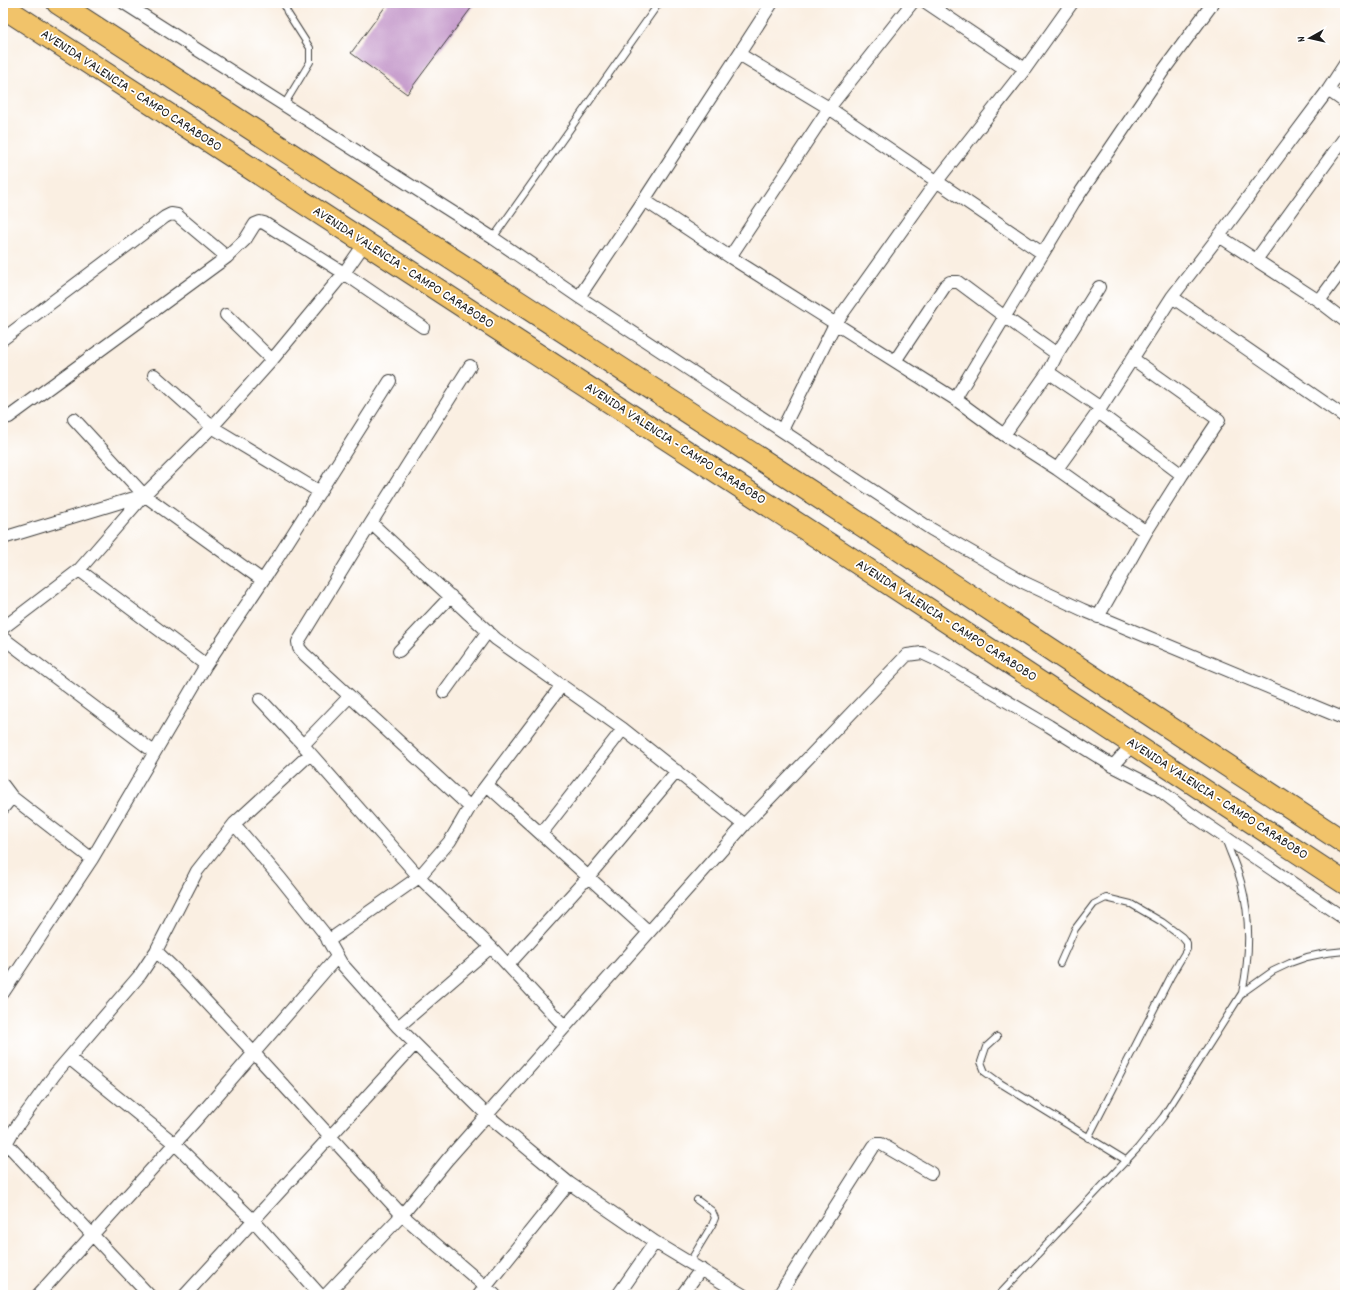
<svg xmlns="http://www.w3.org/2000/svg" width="1348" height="1298" font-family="Dekko,sans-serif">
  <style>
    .building { fill: #c89fcd }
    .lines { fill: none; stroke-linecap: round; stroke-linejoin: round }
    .lane-casing { stroke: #3d3c3a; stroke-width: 8 }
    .street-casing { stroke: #3d3c3a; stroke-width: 14 }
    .highway-casing { stroke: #3d3c3a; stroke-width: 24 }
    .lane { stroke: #fff; stroke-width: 6 }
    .street { stroke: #fff; stroke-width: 12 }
    .highway { stroke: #f1c36a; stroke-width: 22 }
    .labels { text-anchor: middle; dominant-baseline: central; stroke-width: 3.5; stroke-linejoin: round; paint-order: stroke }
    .street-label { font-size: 14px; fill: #1c1c1c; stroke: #fff }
  </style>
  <rect width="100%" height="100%" fill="#fff"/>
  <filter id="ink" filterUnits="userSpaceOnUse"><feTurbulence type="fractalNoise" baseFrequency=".025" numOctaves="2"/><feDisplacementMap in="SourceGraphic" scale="8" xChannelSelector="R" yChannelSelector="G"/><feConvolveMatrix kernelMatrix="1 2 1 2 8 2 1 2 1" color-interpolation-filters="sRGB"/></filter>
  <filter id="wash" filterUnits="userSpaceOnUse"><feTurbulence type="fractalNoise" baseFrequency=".012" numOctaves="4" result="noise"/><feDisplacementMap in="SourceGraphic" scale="16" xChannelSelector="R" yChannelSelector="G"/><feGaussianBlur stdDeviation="0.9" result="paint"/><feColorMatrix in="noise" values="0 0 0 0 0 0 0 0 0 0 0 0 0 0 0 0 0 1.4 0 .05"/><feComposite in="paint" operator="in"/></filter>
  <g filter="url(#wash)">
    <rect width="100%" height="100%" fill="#faefe2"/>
    <g id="blocks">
      <!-- building -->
      <path class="building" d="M388,3h87l-68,91 -56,-41z"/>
    </g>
  </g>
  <g filter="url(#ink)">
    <use href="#blocks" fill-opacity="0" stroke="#3d3c3a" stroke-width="1"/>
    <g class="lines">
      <!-- lane casing -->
      <g class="lane-casing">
        <path id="lane" d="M284,105l26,-43v-14l-23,-36 -3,-9
          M493,238l166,-235
          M1225,838c5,15 12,29 16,44 10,37 9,74 1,111
          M1060,963l15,-34 19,-25 12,-6 25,6 31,18 20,15 5,6v6l-16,27 -83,162
          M997,1037l-11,10 -5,15 4,10 15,11 127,78
          M689,1263l23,-38 3,-7 -3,-7 -15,-11
          M999,1295l139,-147 25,-31 79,-124 31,-22 17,-8 17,-6 19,-4 19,-2"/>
      </g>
      <!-- street casing -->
      <g class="street-casing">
        <path id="street" d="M124,3l369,235 86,59 352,232 92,53 60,28 262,109
          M927,3l98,66
          M739,54l90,54 213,145
          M1328,90l17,12
          M644,200l86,57 225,142 49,36 53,34 89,63
          M1219,236l100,65 26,20
          M730,257l99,-149 83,-105
          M1256,260l89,-123
          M579,297l65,-97 128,-197
          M1172,297l173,120
          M1319,301l26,-35
          M226,315l46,45
          M3,339l162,-122 6,-3 6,1 50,42
          M895,361l50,-75 5,-4h8l47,35 52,37
          M470,366l-99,157 -73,119 1,6 5,6 166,153
          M1048,372l53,36
          M154,375l58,52 108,65
          M955,399l119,-197 89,-131 50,-68
          M1098,412l84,63
          M3,418l6,-1 218,-160 18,-17 10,-16 5,-2 4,1 80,50 79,54
          M74,419l70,76
          M782,430l53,-106 102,-143 88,-112 47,-66
          M1004,435l44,-63 9,-18 42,-67
          M1057,469l41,-57 74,-115 47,-61 109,-146 17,-26
          M371,523l125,116 127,90 121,96
          M3,538l141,-43 118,85
          M79,570l127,95
          M1098,617l48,-85 36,-57 37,-55 -86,-61
          M3,628l76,-58 65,-75 68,-68 60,-67 72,-87 21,-30
          M3,638l151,114
          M399,651l52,-55
          M444,692l44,-61
          M350,696l-47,49 116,132 72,70 74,80
          M260,699l43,46
          M1113,766l20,-22
          M3,785l9,12 80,62
          M487,785l162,147
          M3,808l9,-11
          M234,824l47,55 43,54 17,30 57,64 89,88 82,68 86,59 88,53
          M541,834l82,-105
          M328,941l91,-64 31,-36 20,-34 92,-122
          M156,951l30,29 68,73 148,162 93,80
          M508,965l80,-88 89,-106
          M3,993l89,-134 114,-194 69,-103 115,-181
          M398,1027l93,-80
          M69,1058l106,86 78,76 67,75
          M6,1143l143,152
          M3,1149l9,-16 43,-59 85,-99 16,-24 41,-80 37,-47 76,-70
          M38,1295l157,-174 142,-164
          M185,1295l230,-251
          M326,1295l76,-80 45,-55 297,-335 163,-170 15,-2 13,6 114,67 64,40 45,23 33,25 154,105
          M479,1295l90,-112
          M618,1295l37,-53
          M682,1295l19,-26
          M779,1295l95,-149 3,-2h4l50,29"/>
      </g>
      <!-- highway casing -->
      <g class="highway-casing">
        <path id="highway" d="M58,3l810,526 477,314
          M3,7l850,553 492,323"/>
      </g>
      <!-- lane -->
      <use href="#lane" class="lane"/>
      <!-- street -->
      <use href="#street" class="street"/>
      <!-- highway -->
      <use href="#highway" class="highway"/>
    </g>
  </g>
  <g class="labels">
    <!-- street labels -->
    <g class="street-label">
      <text transform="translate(131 91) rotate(33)">AVENIDA VALENCIA - CAMPO CARABOBO</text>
      <text transform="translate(403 268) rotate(33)">AVENIDA VALENCIA - CAMPO CARABOBO</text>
      <text transform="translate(675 444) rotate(33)">AVENIDA VALENCIA - CAMPO CARABOBO</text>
      <text transform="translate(946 621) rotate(33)">AVENIDA VALENCIA - CAMPO CARABOBO</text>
      <text transform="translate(1217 799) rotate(33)">AVENIDA VALENCIA - CAMPO CARABOBO</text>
    </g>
  </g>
  <!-- margin -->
  <rect width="1348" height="1298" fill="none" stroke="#fff" stroke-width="16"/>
  <!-- north arrow -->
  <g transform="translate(1310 38) rotate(262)" stroke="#ffffff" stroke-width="3" paint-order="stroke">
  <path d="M0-3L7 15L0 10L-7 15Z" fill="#1c1c1c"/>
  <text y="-6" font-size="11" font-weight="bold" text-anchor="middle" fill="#1c1c1c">N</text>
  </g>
</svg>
